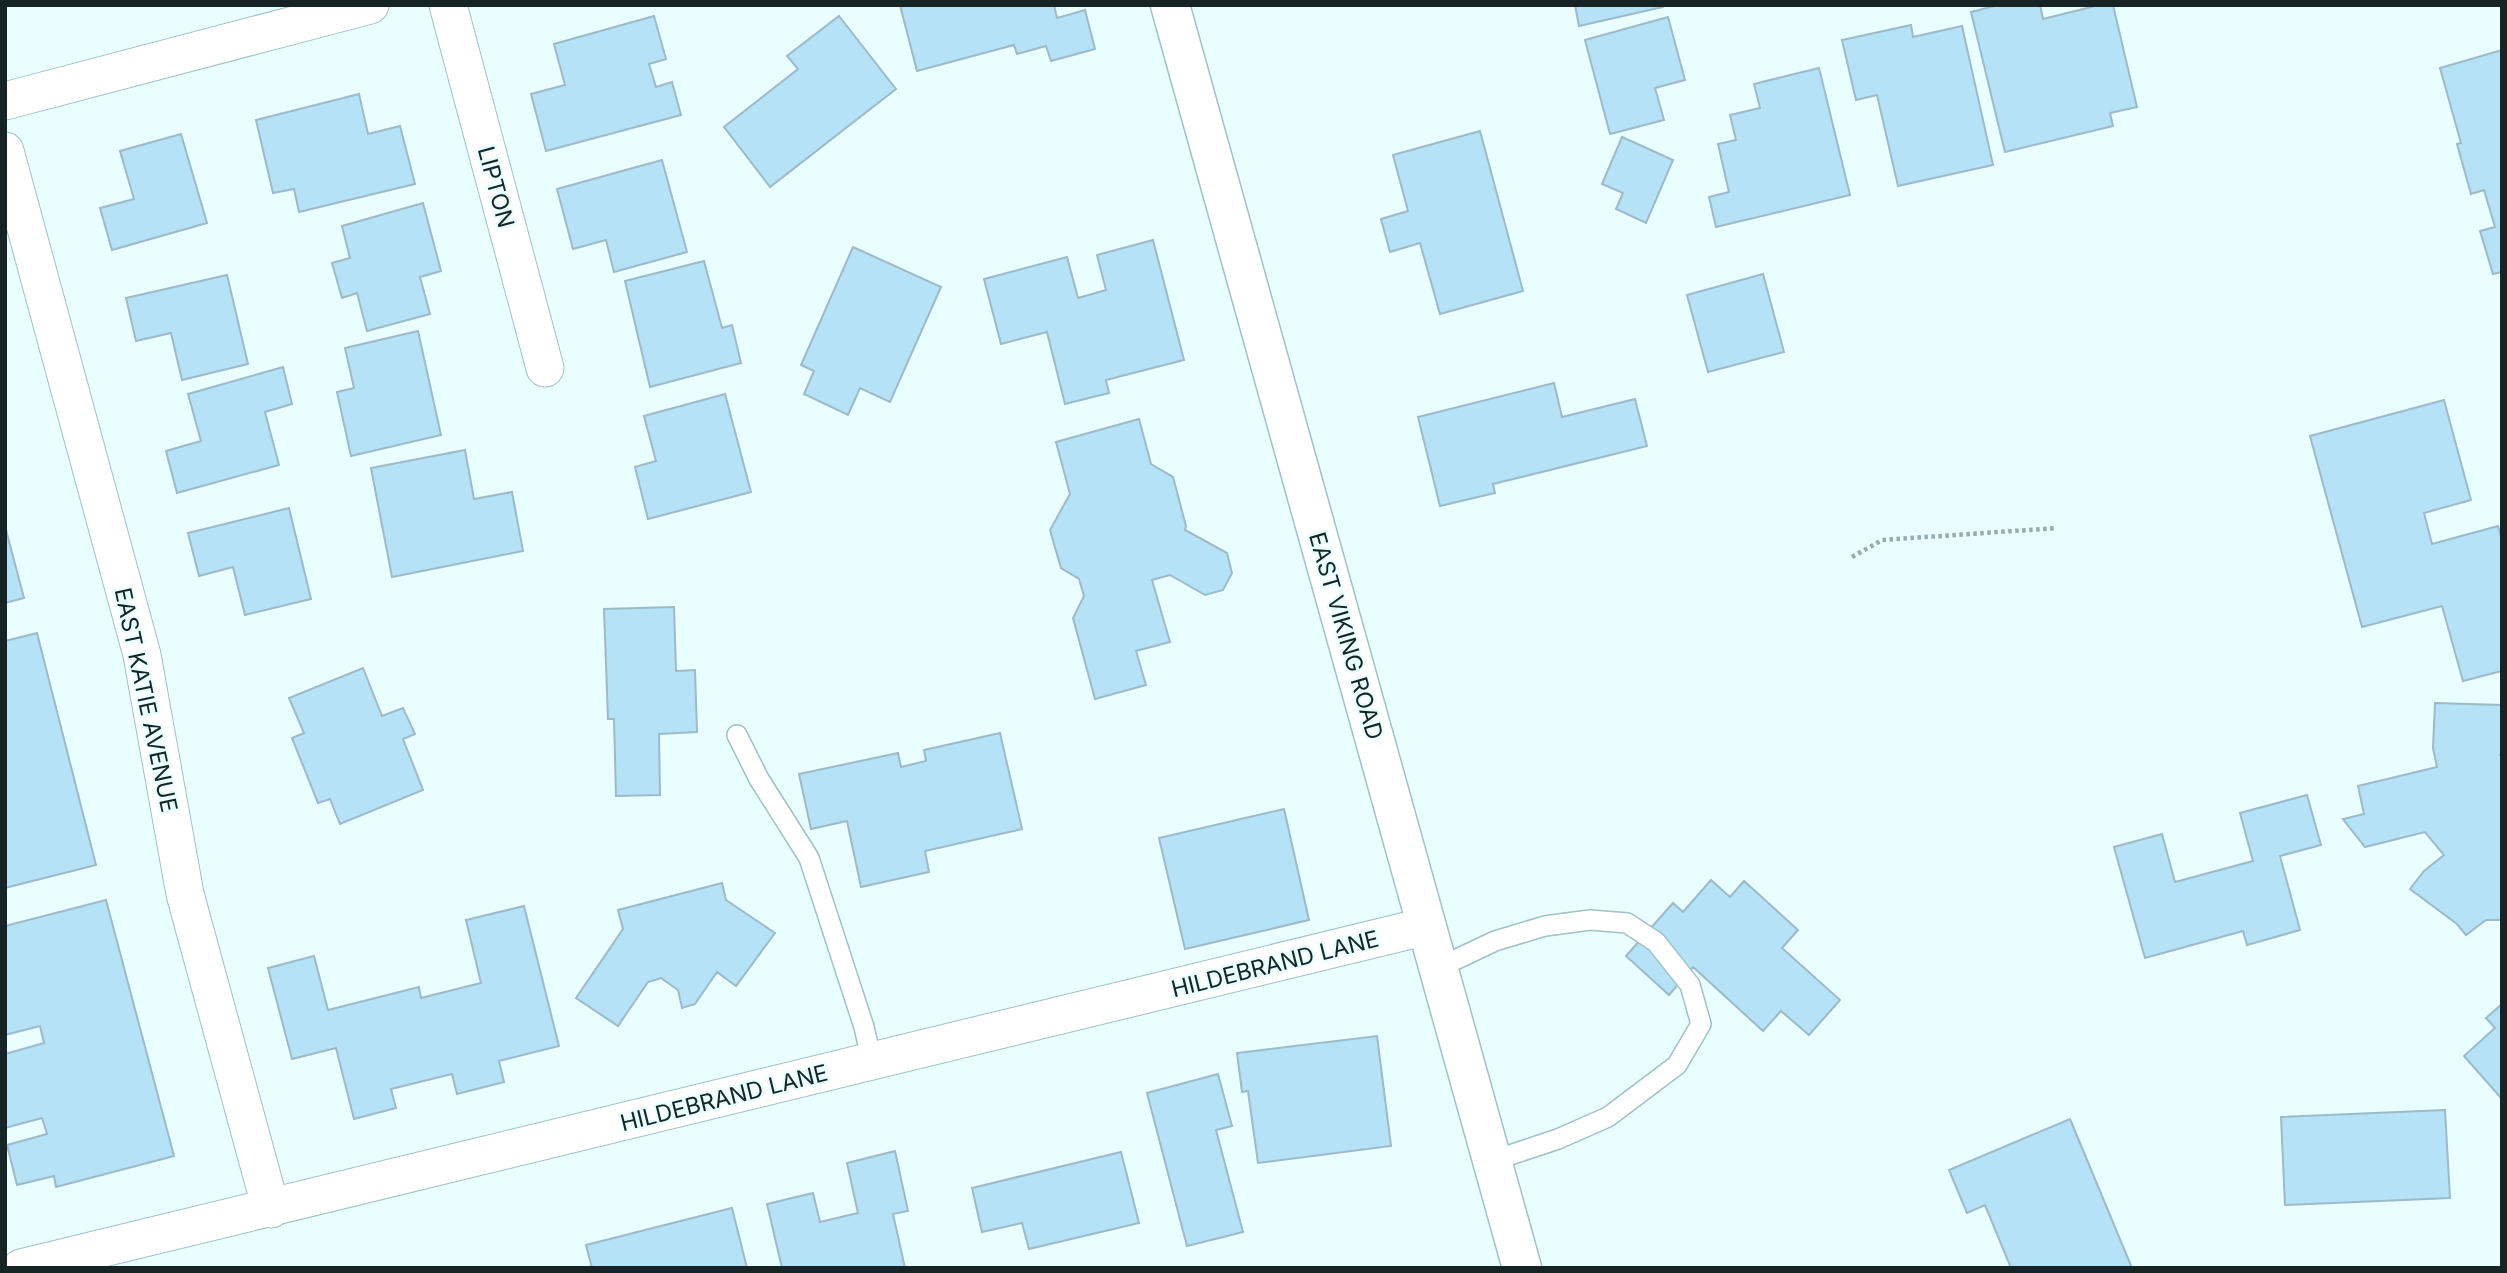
<svg xmlns="http://www.w3.org/2000/svg" width="2507" height="1273" font-family="Inter,sans-serif">
  <style>
    .building { fill: #b5e2f7; stroke: #9dbac8; stroke-width: 2 }
    .lines { fill: none; stroke-linecap: round; stroke-linejoin: round }
    .lane-casing { stroke: #9fc2c4; stroke-width: 22 }
    .street-casing { stroke: #9fc2c4; stroke-width: 39 }
    .secondary-casing { stroke: #9fc2c4; stroke-width: 41 }
    .path { stroke: #98abac; stroke-width: 4.5; stroke-dasharray: 3.5 3.5; stroke-linecap: butt }
    .lane { stroke: #fff; stroke-width: 19 }
    .street { stroke: #fff; stroke-width: 37 }
    .secondary { stroke: #fff; stroke-width: 38 }
    .labels { text-anchor: middle; dominant-baseline: central; stroke-width: 5; stroke-linejoin: round; paint-order: stroke }
    .street-label { font-size: 23px; fill: #162425; stroke: #e8feff }
  </style>
  <rect width="100%" height="100%" fill="#e8feff"/>
  <!-- building -->
  <path class="building" d="M900,5h154l3,13 28,-8 10,39 -44,12 -5,-15 -29,8 -3,-9 -97,26z
    M1575,5h88v2l-84,19z
    M1998,5h42l3,14 56,-14h14l24,102 -27,6 3,13 -108,26 -34,-140z
    M654,16l12,43 -17,5 7,23 16,-5 9,33 -135,36 -15,-57 34,-9 -11,-41z
    M839,16l57,73 -126,98 -46,-60 74,-58 -11,-13z
    M1668,17l17,63 -30,8 9,32 -54,14 -25,-94z
    M1911,25l2,12 49,-11 31,139 -95,21 -21,-91 -21,5 -14,-60z
    M2502,50v222l-9,2 -13,-43 15,-4 -11,-37 -13,4 -14,-50 4,-1 -21,-75z
    M1819,68l31,127 -134,32 -7,-30 20,-5 -11,-48 18,-4 -6,-25 30,-7 -6,-24z
    M359,94l9,40 32,-8 15,58 -116,28 -5,-23 -21,4 -17,-73z
    M1480,131l43,160 -83,23 -20,-71 -30,9 -9,-33 27,-8 -15,-56z
    M181,134l26,89 -95,27 -12,-42 34,-9 -14,-48z
    M1622,137l51,23 -27,63 -30,-14 7,-16 -21,-9z
    M662,160l25,92 -73,20 -8,-32 -33,9 -16,-60z
    M423,203l18,68 -21,6 10,37 -63,17 -10,-38 -15,5 -10,-35 18,-5 -8,-32z
    M1153,240l31,120 -78,20 3,13 -44,11 -18,-72 -46,12 -17,-65 83,-22 11,41 28,-8 -9,-35z
    M853,247l88,40 -51,115 -30,-14 -12,27 -44,-21 10,-23 -13,-6z
    M704,261l18,67 10,-3 9,38 -91,24 -25,-106z
    M1763,274l21,78 -76,20 -21,-77z
    M227,275l21,89 -66,16 -11,-47 -35,8 -10,-43z
    M418,331l23,104 -90,21 -14,-64 17,-4 -9,-40z
    M283,367l9,37 -27,8 14,53 -102,28 -11,-42 35,-10 -13,-47z
    M1554,383l8,34 73,-18 12,47 -154,38 2,9 -55,13 -22,-89z
    M725,394l26,98 -103,27 -13,-52 21,-6 -12,-45z
    M2444,400l27,100 -47,13 8,31 66,-18 4,14v131l-39,10 -21,-75 -80,21 -52,-191z
    M1139,419l12,45 22,13 13,49 -1,4 42,23 5,20 -9,17 -18,5 -35,-20 -18,5 18,62 -34,9 10,34 -51,14 -22,-81 11,-22 -5,-17 -18,-11 -11,-38 20,-36 -14,-52z
    M465,450l9,49 38,-7 11,59 -131,26 -21,-109z
    M289,508l22,91 -66,16 -12,-48 -34,9 -11,-43z
    M5,526l19,72 -19,5z
    M674,607l2,64 19,-1 2,62 -38,2 1,61 -44,1 -2,-77h-6l-4,-110z
    M37,633l59,232 -91,23v-247z
    M363,668l19,48 21,-8 12,26 -12,5 20,51 -83,34 -10,-25 -12,4 -26,-65 12,-5 -15,-35z
    M2435,703l67,2v49l-2,1 2,2v163h-16l-20,15 -9,-11 -47,-35 14,-18 20,-16 -19,-23 -60,15 -22,-28 21,-5 -6,-28 79,-19 -4,-19z
    M1000,733l22,96 -97,22 4,21 -68,15 -14,-66 -36,8 -12,-55 99,-21 3,14 25,-6 -2,-11z
    M2307,795l14,50 -41,11 20,74 -53,15 -4,-14 -98,27 -31,-111 48,-13 13,48 78,-21 -13,-48z
    M1284,809l25,111 -124,29 -26,-111z
    M1711,880l19,17 14,-16 54,49 -16,18 58,52 -31,35 -28,-24 -18,20 -70,-64 -24,28 -43,-39 47,-53 10,9z
    M722,883l4,17 49,33 -39,53 -19,-14 -22,32 -13,4 -4,-18 -17,-12 -13,4 -30,44 -42,-28 47,-69 -5,-19z
    M106,900l68,256 -118,31 -2,-11 -37,9 -10,-40 40,-11 -5,-16 -37,10v-74l39,-11 -4,-17 -35,9v-109z
    M524,906l35,140 -60,15 5,21 -47,12 -5,-20 -61,15 5,19 -42,11 -18,-71 -44,11 -24,-91 46,-12 14,54 91,-23 2,11 60,-15 -15,-63z
    M2502,1004v95l-38,-43 31,-28 -9,-10z
    M1377,1036l14,110 -133,17 -10,-72 -6,1 -5,-39z
    M1218,1074l14,52 -16,4 27,102 -56,14 -40,-153z
    M2445,1110l5,88 -165,7 -4,-88z
    M2070,1119l62,149h-121l-26,-63 -18,8 -18,-43z
    M895,1151l13,60 -15,3 12,54h-123l-15,-64 46,-11 7,29 38,-9 -11,-50z
    M1121,1152l18,71 -110,26 -7,-26 -40,9 -10,-44z
    M732,1208l15,60h-155l-6,-23z"/>
  <g class="lines">
    <!-- lane casing -->
    <g class="lane-casing">
      <path id="lane" d="M737,735l22,44 50,79 55,169 8,35
        M1438,968l57,-27 50,-15 45,-6 37,3 29,19 34,43 11,39 -24,41 -69,52 -50,22 -66,22"/>
    </g>
    <!-- street casing -->
    <g class="street-casing">
      <path id="street" d="M448,5l97,363
        M5,101l365,-96
        M5,151l137,504 43,239 86,315
        M21,1268l1406,-342"/>
    </g>
    <!-- secondary casing -->
    <g class="secondary-casing">
      <path id="secondary" d="M1170,5l352,1263"/>
    </g>
    <!-- path -->
    <path class="path" d="M1852,557l30,-17 175,-12"/>
    <!-- lane -->
    <use href="#lane" class="lane"/>
    <!-- street -->
    <use href="#street" class="street"/>
    <!-- secondary -->
    <use href="#secondary" class="secondary"/>
  </g>
  <g class="labels">
    <!-- street labels -->
    <g class="street-label">
      <text transform="translate(496 187) rotate(75)">LIPTON</text>
      <text transform="translate(1346 636) rotate(74)">EAST VIKING ROAD</text>
      <text transform="translate(146 700) rotate(78)">EAST KATIE AVENUE</text>
      <text transform="translate(1275 964) rotate(-14)">HILDEBRAND LANE</text>
      <text transform="translate(724 1098) rotate(-14)">HILDEBRAND LANE</text>
    </g>
  </g>
  <!-- border -->
  <rect width="2507" height="1273" fill="none" stroke="#162425" stroke-width="14"/>
</svg>
